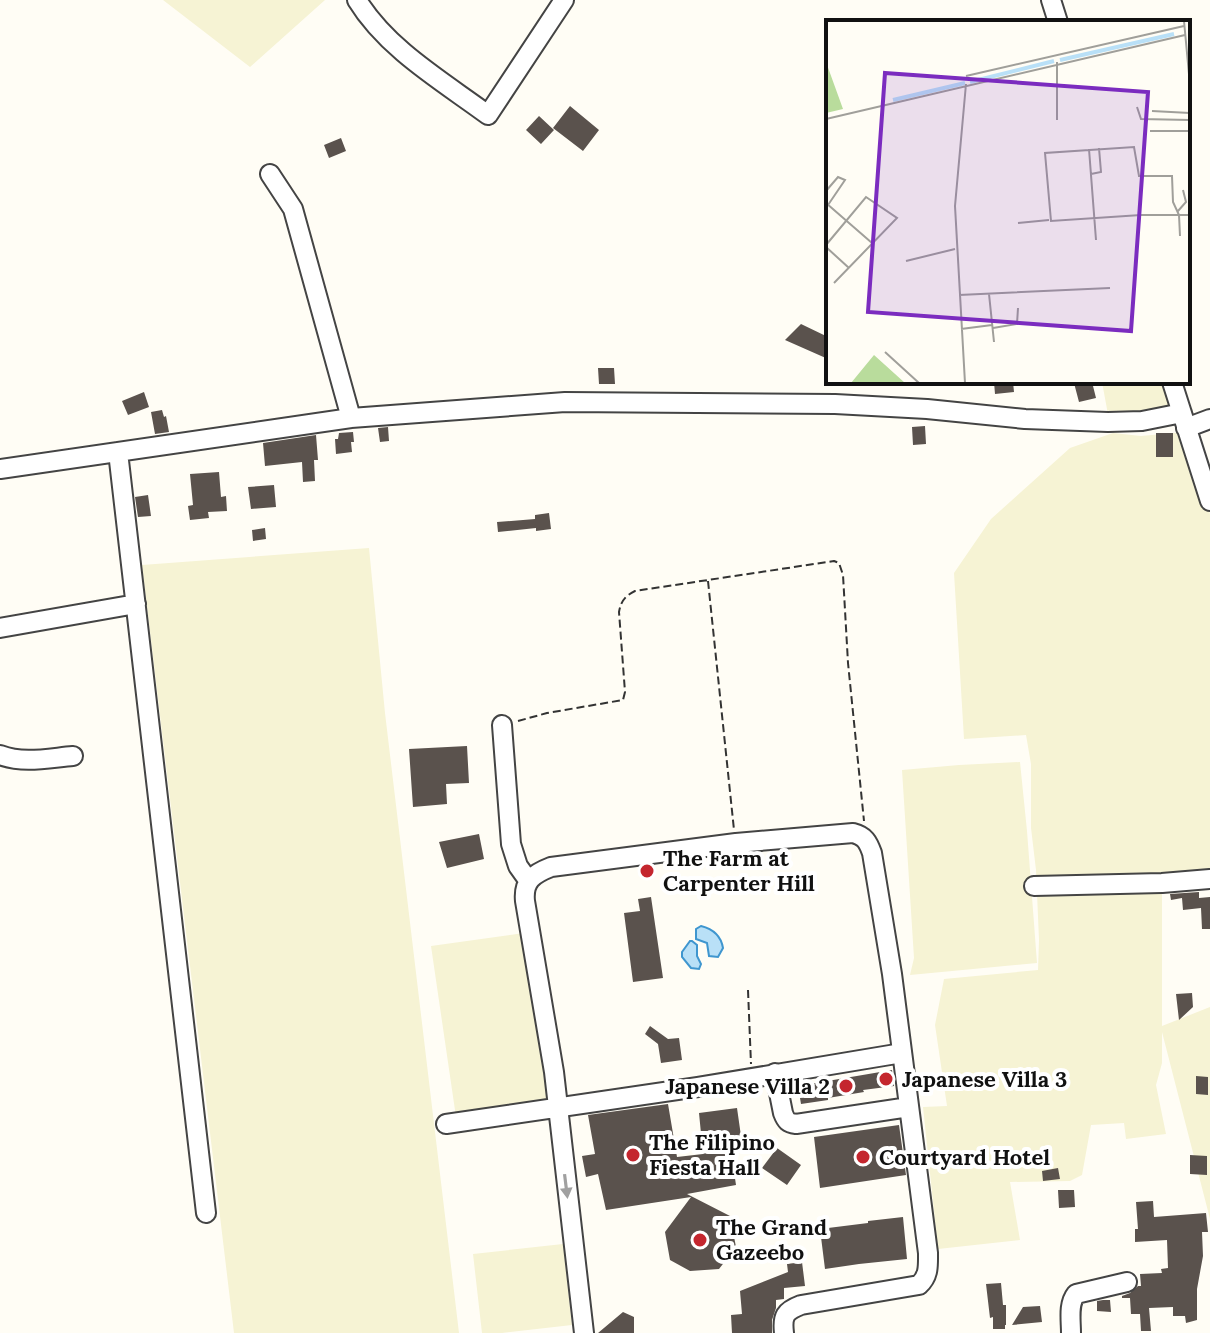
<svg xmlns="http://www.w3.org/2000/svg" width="1210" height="1333" font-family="Lora,serif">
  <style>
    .farmland { fill: #f6f3d4 }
    .water { fill: #b9e0f7; stroke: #3f96cf; stroke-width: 2 }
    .building { fill: #5a524d }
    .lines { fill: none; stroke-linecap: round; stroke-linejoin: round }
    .minor-casing { stroke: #444; stroke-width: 22 }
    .path { stroke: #333; stroke-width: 2; stroke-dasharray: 8 4; stroke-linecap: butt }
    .minor { stroke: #fff; stroke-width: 18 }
    .oneway { fill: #a0a0a0 }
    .poi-dot { fill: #c4262e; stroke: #fff; stroke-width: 3 }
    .labels { text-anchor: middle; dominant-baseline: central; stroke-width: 8; stroke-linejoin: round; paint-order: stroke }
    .poi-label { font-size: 22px; font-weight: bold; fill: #111; stroke: #fff; text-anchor: start }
    .inset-river { fill: none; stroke: #b9e0f7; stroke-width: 4 }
    .inset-road { fill: none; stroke: #a09f9a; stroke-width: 2 }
    .view { fill: #7b2cbf; fill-opacity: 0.15; stroke: #7b2cbf; stroke-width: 4 }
    .inset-edge { fill: none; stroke: #111; stroke-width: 4 }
  </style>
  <rect width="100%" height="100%" fill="#fffdf5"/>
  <!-- farmland -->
  <path class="farmland" d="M163,0h162l-75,67z
    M1102,382h66l6,23 -14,10 -51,5z
    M1184,432l26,82v359l-10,-3 -38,4v152l48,-19v212l-48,-187v31l-6,22 10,49 -40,5 -2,-16 -33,2 -9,50 -12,6 -60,1 10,58 -82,9 -15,-142 24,-1 -12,-81 9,-46 94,-9 1,-30 -3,-70 -5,-42v-64l-5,-29 -62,4 -10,-166 37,-54 79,-71 43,-15 28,3z
    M369,548l16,165 74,620h-225l-92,-768z
    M1020,762l7,69 10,132 -127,12 4,-17 -12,-188 57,-5z
    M524,933l25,170 -93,14 -25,-171z
    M563,1244l9,81 -70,8h-20l-9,-79z"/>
  <!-- water -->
  <path class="water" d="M701,926c12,3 20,10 22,22l-5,9 -9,-1 -2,-13 -11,-4v-10z
    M690,941h2l5,4v11l4,8 -2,5 -8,-1 -9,-11v-5z"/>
  <!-- building -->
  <path class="building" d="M570,106l29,24 -16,21 -30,-23z
    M539,116l15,14 -13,14 -15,-14z
    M341,138l5,13 -17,7 -5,-13z
    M801,324l27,13v22l-43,-19z
    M598,368h16l1,16h-16z
    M994,382h19l1,10 -19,2z
    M1080,382h12l4,16 -17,4 -5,-19z
    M144,392l5,15 -21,8 -6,-14z
    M162,410l2,7 2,-1 3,16 -14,2 -4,-22z
    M925,426l1,18 -13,1 -1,-18z
    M388,427l1,14 -9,1 -2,-14z
    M353,432l1,10h-3l1,10 -16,2 -1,-15h3l1,-6z
    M1156,433h17v24h-17z
    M316,435l2,25h-4l1,21 -12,1 -1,-20 -37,4 -2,-23z
    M219,472l2,25 5,-1 1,15 -19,1 1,6 -19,2 -2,-14 5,-1 -3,-31z
    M274,485l2,22 -25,2 -3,-22z
    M148,495l3,21 -13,1 -3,-20z
    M549,513l2,16 -15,2v-3l-38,4 -1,-10 38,-3v-4z
    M265,528l1,11 -13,2 -1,-11z
    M467,746l2,37 -23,1 1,20 -34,3 -4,-58z
    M479,834l5,25 -37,9 -8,-26z
    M1199,892v6l11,-1v32h-8l-1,-21 -18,2 -1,-12 -11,2 -1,-6z
    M651,897l12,81 -30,4 -9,-69 16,-2 -2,-12z
    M1192,993l1,14 -14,13 -3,-26z
    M650,1026l18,13 11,-1 3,22 -21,3 -3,-19 -13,-10z
    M892,1070l2,16 -31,4 1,2 -36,6v2l-27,4 -3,-18z
    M1196,1076l12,1v18l-12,-1z
    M668,1104l9,53 26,-3 -4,-41 38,-5 5,35 -12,2 6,40 -49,9 43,22 6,31 -17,22 -29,2 -20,-11 -5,-28 26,-35 -85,13 -8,-36 -12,3 -4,-21 13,-2 -7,-39z
    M899,1125l7,50 -86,13 -6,-51z
    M777,1148l24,17 -14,20 -25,-17z
    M1190,1155l17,1v19l-17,-1z
    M1058,1168l2,11 -17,2 -1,-10z
    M1058,1190h16l1,17 -16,1z
    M1153,1201l1,16 52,-4 2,19h-6l1,24 -6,33v31l-11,3 -1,-7h-12v-9l-24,1 2,23h-10l-1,-17h-9l-1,-16h-8v-2l8,-3 8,-7h3l-1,-12 22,-1 -1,-4 7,-1 -1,-28 -32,2v-13h3l-2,-27z
    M903,1217l4,42 -48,5 -34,5 -5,-40 48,-6v-2z
    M802,1262l3,24 -21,2v11l-8,1v8l-4,12v13h-40l-1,-18 11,-1 -2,-23 48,-19 -1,-8z
    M1001,1283l2,22h3v20h-1v4h-12v-12l-3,1 -4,-34z
    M1103,1300h7l1,12 -14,-1v-10z
    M1040,1306l2,16 -30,3 11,-18z
    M623,1312l11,5v16h-36z"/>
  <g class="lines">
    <!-- minor casing -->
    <g class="minor-casing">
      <path id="minor" d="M357,0c30,49 85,81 131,115l76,-115
        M1051,0l7,22
        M270,174l23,35 58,209
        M1172,382l38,119
        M1186,428l24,-9
        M118,452l88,761
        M0,469l351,-51 214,-16 270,2 92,5 98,10 83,3 34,-1 40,-8
        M0,628l136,-24
        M502,725l9,119 7,22 10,14
        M0,755c23,9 49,3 73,1
        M1034,886l128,-3 48,-4
        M775,1073l8,40c3,8 5,10 13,11l113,-17
        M446,1124l252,-37 204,-34
        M584,1333l-30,-261 -29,-171c-2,-20 8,-27 26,-34l185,-24 117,-10c12,3 15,9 19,20l20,121 36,279c0,13 1,23 -9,32l-118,20c-16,6 -19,11 -17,28
        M1071,1333c0,-13 -3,-29 5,-39l51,-12"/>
    </g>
    <!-- path -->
    <path class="path" d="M708,581l26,249
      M518,721l29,-8 76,-13 2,-8 -6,-80c2,-11 6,-16 16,-21l199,-30 5,2 4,12 5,88 16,158
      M748,990l3,74"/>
    <!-- minor -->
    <use href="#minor" class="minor"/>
  </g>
  <!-- one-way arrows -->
  <defs><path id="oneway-solid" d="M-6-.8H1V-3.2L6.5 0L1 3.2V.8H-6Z" transform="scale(2)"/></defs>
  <use class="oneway" href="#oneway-solid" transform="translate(566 1186) rotate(83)"/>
  <!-- markers -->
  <g class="poi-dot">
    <circle cx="647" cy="871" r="8"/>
    <circle cx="886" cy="1079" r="8"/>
    <circle cx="846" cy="1086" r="8"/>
    <circle cx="633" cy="1155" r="8"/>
    <circle cx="863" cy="1157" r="8"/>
    <circle cx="700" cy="1240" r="8"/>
  </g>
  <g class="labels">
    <!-- poi labels -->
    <g class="poi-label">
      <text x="663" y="858">The Farm at<tspan x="663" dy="25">Carpenter Hill</tspan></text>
      <text x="902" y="1079">Japanese Villa 3</text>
      <text x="830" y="1086" text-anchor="end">Japanese Villa 2</text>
      <text x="649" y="1142">The Filipino<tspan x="649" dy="25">Fiesta Hall</tspan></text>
      <text x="879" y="1157">Courtyard Hotel</text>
      <text x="716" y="1227">The Grand<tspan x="716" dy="25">Gazeebo</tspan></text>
    </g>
  </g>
  <!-- overview -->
  <g transform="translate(826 20)">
    <rect width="364" height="364" fill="#fffdf5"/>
    <path d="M0,42l17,47 -17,4zM48,335l31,28h-54z" fill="#b9dc9c"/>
    <path class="inset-river" d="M234,40l114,-26M144,62l84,-21M67,80l72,-17"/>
    <path class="inset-road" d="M358,1l6,64M140,56l218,-50M311,87l4,12 49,1M326,91l38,2M0,99l359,-84M231,100v-58M324,111h40M263,129l7,91M265,154l10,-2 -2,-24M0,171l12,-14 7,3 -17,25M0,183l46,40M352,191l8,-9 -3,-12M192,203l31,-3M354,216l-1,-21 -6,-13 -1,-26h-33l-5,-29 -89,6 6,68 90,-6h49M0,225l40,-48 31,21 -63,65M0,227l23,21M80,241l49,-12M163,274l5,48M133,275l151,-7M167,308l24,-4 1,-16M135,309l31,-4M59,332l34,31M139,363l-10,-177 11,-122"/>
    <path class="view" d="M59,53l263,19 -17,239 -263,-19z"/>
    <rect width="364" height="364" class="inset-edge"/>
  </g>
</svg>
